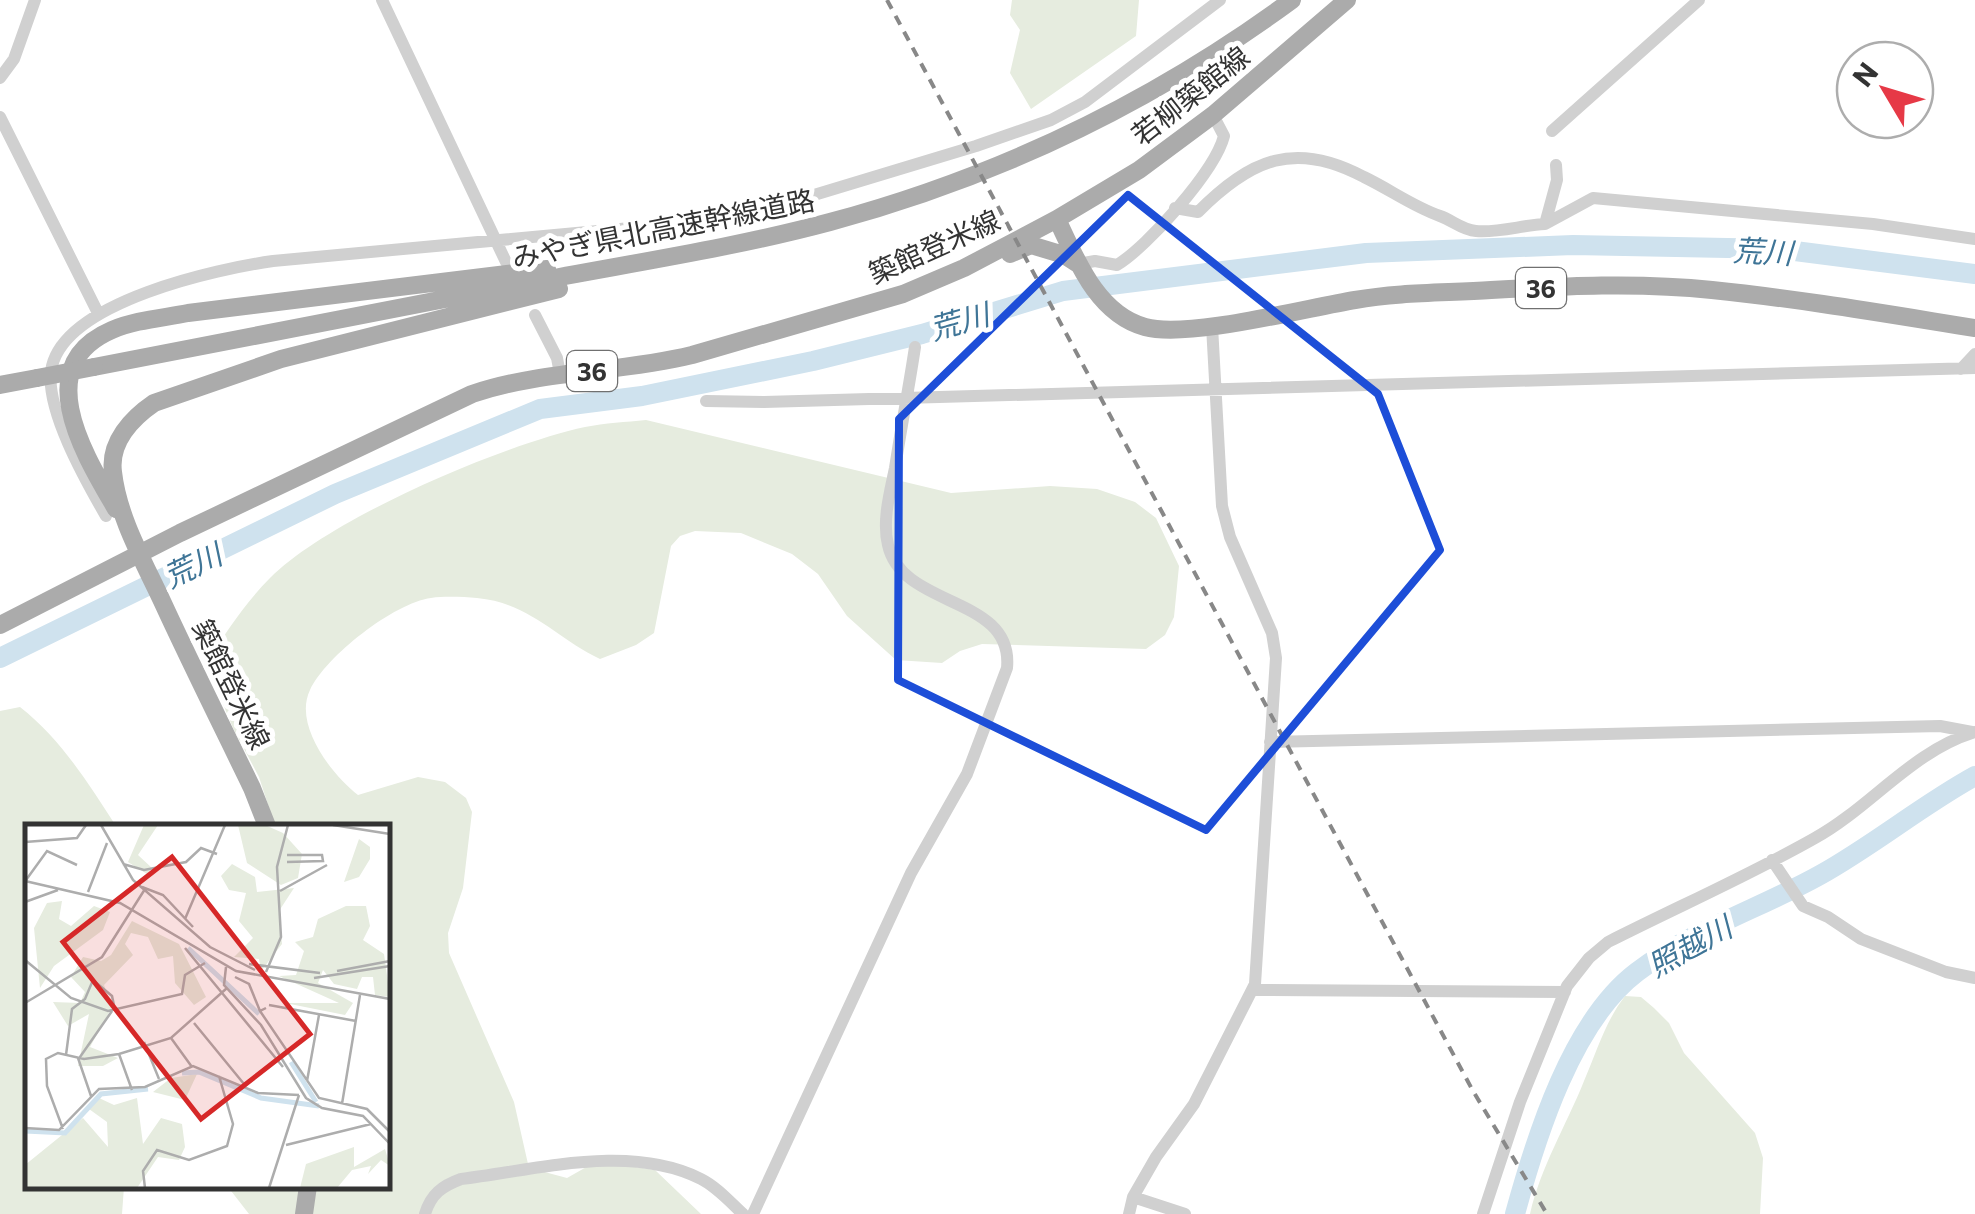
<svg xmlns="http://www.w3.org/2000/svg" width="1975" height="1214" font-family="Commissioner,'Noto Sans JP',sans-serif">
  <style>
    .green { fill: #e6ecdf }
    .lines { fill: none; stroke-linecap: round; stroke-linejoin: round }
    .river { stroke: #cfe2ee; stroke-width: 20 }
    .minor { stroke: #d0d0d0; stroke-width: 12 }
    .major { stroke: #ababab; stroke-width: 18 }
    .rail { stroke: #888; stroke-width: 4; stroke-dasharray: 10 8; stroke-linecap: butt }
    .major-bridge { stroke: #ababab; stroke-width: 18 }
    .marked { fill: none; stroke: #1d4ed8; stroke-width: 8; stroke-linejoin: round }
    .labels { text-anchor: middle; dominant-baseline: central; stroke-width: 10; stroke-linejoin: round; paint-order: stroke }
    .shield { fill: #fff; stroke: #707070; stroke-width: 2.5 }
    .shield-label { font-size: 25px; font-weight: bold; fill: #333 }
    .street-label { font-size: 28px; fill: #333; stroke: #fff }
    .water-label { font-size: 30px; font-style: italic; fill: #3f7597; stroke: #fff }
    .inset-river { fill: none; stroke: #cfe2ee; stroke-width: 5 }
    .inset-road { fill: none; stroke: #adadad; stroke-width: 2.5 }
    .view { fill: #d62828; fill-opacity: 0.15; stroke: #d62828; stroke-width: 5 }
    .inset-edge { fill: none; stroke: #333; stroke-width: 5 }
  </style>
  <rect width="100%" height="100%" fill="#fff"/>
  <!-- green -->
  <path class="green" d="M1012,0h127l-3,36 -105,73 -21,-36 10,-43 -10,-15z
    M646,420l305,73 99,-7 47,3 38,13 21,16 23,48 -5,51 -9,18 -19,14 -164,-5 -22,7 -18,12 -46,-3 -49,-44 -29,-42 -26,-20 -51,-21 -46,-2 -15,5 -9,10 -17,87 -18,12 -36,14c-44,-21 -70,-56 -123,-61 -14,-1 -32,-2 -46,0 -37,5 -105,58 -121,92 -17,35 22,85 48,105l60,-18 27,5 21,16 6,14 -9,76 -15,45 1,20 65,149 14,62 9,6 30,8 30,-17 58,9 46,44h-452l-21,-27 160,-1v-360h-113l-16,-49 -26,-49 -27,-65c19,-29 39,-60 64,-85 60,-60 232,-133 315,-151 20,-4 41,-5 61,-7z
    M20,707c41,32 68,76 96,119h-88v360l96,1 -2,27h-122v-503z
    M1625,996l16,1 13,11 15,15 15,30 71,80 8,25 -3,56h-230c11,-48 36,-88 54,-133 13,-30 21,-59 41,-85z"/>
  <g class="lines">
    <!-- river -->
    <path class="river" d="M0,658l335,-164 205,-85 102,-13 171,-35 109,-27 141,-43 303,-38 207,-8 206,4 196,25
      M1515,1214c21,-77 57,-193 122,-242 55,-42 124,-64 183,-97 54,-30 102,-70 155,-99"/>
    <!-- minor -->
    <path class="minor" d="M382,0l124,262
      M0,78l14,-19 21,-59
      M0,117l98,196
      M1552,131l147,-131
      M1556,165l1,15 -12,44 48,-26 280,26 102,15
      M1175,208l23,4c53,-53 97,-72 166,-35 27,13 48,29 76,39 12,4 22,14 36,15 22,2 47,-6 69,-7
      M1078,264l17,-3 22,4c31,-19 98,-94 107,-129l-11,-21
      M535,315l22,43 3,16
      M1961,369l14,-15
      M706,401l58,1 1211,-34
      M106,516c-19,-33 -64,-111 -54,-150 16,-65 165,-97 221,-105l401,-37 140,-29 162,-49 75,-26 34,-18 135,-102
      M1270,742l670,-16 32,6
      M1772,860l31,46 25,11 33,22 85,33 29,6
      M1253,990l312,2
      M1133,1197l52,17
      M425,1214c6,-20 17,-28 36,-35 75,-9 169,-36 240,0 16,8 29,23 42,35
      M753,1214l158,-341 56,-99 40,-106c7,-73 -105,-59 -119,-123 -6,-24 2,-53 7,-77 6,-40 14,-81 20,-121
      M1129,1214l4,-17 23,-40 38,-53 61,-120 21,-326 -4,-25 -42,-96 -8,-31 -10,-180
      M1483,1214l37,-112 47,-116 22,-28 19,-16c69,-35 140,-66 207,-104 56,-31 97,-87 160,-106"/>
    <!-- major -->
    <path class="major" d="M1057,219c19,40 40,95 88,108 43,12 161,-19 210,-27 44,-8 92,-7 136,-10 73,-4 148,-8 221,0 88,9 175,24 263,38
      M1010,254l21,-9 33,10 14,9
      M94,367c147,-29 293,-57 439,-85 99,-19 200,-34 297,-60 167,-45 322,-119 462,-222
      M0,385l37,-7
      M116,509c-30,-52 -88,-143 -4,-179 23,-10 51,-12 76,-17l359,-44
      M0,625l180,-92 292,-139c71,-24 147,-21 220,-39l211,-61 61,-26 93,-49 82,-49 74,-55 134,-115
      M267,826l-15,-38c-30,-62 -61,-124 -90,-187 -19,-41 -44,-84 -49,-129 -4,-30 19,-54 41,-69l127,-44 278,-70
      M304,1214l4,-28"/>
    <!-- rail -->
    <path class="rail" d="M887,0l586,1091 74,123"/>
    <!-- major-bridge -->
    <path class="major-bridge" d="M37,378l57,-11"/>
  </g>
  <!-- marked area -->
  <path class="marked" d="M1128,195l250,199 62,156 -234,280 -308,-150 1,-261z"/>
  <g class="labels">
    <!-- shield labels -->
    <g class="shield">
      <rect x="1516" y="268" width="50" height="40" rx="8"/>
      <rect x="567" y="351" width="50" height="40" rx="8"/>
    </g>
    <g class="shield-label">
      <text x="1541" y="288">36</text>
      <text x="592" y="371">36</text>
    </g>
    <!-- street labels -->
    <g class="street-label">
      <text transform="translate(1190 95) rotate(-38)">若柳築館線</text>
      <text transform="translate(663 228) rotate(-11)">みやぎ県北高速幹線道路</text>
      <text transform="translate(934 246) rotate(-24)">築館登米線</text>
      <text transform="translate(232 684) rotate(64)">築館登米線</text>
    </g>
    <!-- water labels -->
    <g class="water-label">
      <text transform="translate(1763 250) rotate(3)">荒川</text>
      <text transform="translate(959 320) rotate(-16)">荒川</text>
      <text transform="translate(192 564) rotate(-26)">荒川</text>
      <text transform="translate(1689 945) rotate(-29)">照越川</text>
    </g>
  </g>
  <!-- overview -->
  <g transform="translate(25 824)">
    <rect width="365" height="365" fill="#fff"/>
    <path d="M119,1h14l-20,30 14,13 -5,6 -19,-12zM213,1h27l18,8 19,21 -4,24 -17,7 -34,-22zM334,15l11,8v12l-11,18 -15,5zM207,40l23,13 2,15 37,-4 -15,23 3,33 -21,27 -2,-12 -25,-2 19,-19 -14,-17 7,-28 -17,-3 -8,-14zM37,77l-3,18 12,7 23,-20 16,6 -7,18 -49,36 -14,22 -6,-60 13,-25zM321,82h20l4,20 -7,14 21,14 6,43 -15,-2 -2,-18h-11l-5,12 -23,-5 -11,-14 -5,13 35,20 -8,12 -60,-12h54l-60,-27 17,-1 8,-24 -9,-9 18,-5 5,-18zM107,97l47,23 27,53 -12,8 -19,-22 -2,-27 -15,3 -10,-22 -17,-4 -6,11 8,11 -29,30 8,22 -22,40 28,11 -15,8h-25l11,-52 -21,12 -15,-24 27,1 5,-11 -14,-15 12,-20 18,4 10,-6zM172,250l-12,26 -32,-8 18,-14zM74,274l15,7 23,-7 6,46 18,-26 21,6 3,23 -6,13 -21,-3 -21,31h-112v-23l58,-47 25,29 -1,-25 -18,-13zM329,323v20l31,-18 5,17 -9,-6 -13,14 3,-8 -19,4 -15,18h-37l6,-24z" fill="#e6ecdf"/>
    <path class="inset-river" d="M163,124l71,66M266,238l25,40M157,249l17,-1 62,26 58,8M0,307l40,2 36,-39 47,-5"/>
    <path class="inset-road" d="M76,1l32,55 77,67 45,23M308,1l57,9M0,18l52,-4 9,-13M262,38l36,-1 -1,-6h-35M98,40l21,6 42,-8 15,-14 16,6M1,56l21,-29 30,14M0,57l95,22 116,68 154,28M117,63l21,8 30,32M255,67l47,-26M63,68l19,-49M0,78l33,-12M160,95l40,-94M160,124l98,119M0,136l46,38 37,13 74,-17 3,-19 20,-12M224,140l71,9M201,143l-2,18 37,40 45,73 16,10 41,8 27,28M312,147l53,-10M241,148l15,-35 -4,-70 11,-42M210,153l14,7 11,27M289,154l76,-12M0,179l77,-46 43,-68M244,181l87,16M241,184l-6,3 59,87 48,11 23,23M169,199l50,61M146,214l21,29M119,218l15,37M94,230l13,36M41,231l6,-46 13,-10 8,-19 19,16 3,14M55,233l32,-46M53,234l13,38M282,257l12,-66M317,280l18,-109M0,304l34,2 40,-41 46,-2 48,-21 65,27 41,2M38,305l-16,-43 -1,-27 12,-6 26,6 35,-5 52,-16 56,-50M261,321l85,-21M120,364l-2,-17 14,-21 32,10 38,-14 6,-22 -14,-48M244,364l30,-93"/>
    <path class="view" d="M147,33l138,177 -109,85 -138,-177z"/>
    <rect width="365" height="365" class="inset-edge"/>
  </g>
  <!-- north arrow -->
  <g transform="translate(1885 90) rotate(308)"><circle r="48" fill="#ffffff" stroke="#adadad" stroke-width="2.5"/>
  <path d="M0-8L18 38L0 25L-18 38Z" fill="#e63946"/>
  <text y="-15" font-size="28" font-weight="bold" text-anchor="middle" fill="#333333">N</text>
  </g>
</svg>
